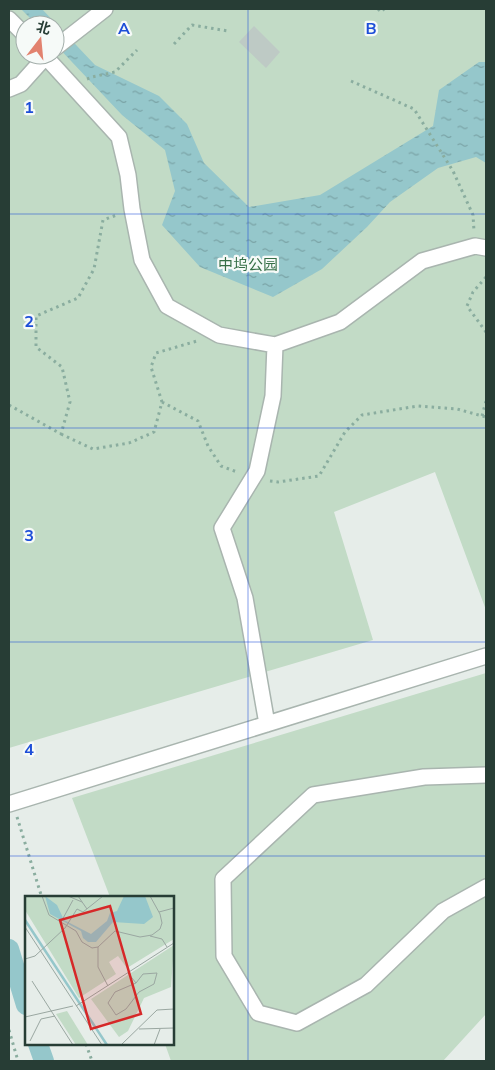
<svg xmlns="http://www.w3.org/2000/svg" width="495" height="1070" font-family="Mulish,'Noto Sans SC',sans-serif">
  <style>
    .green { fill: #c2dbc6; fill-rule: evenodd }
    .water { fill: url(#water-ripples) }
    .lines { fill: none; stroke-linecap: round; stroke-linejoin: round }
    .canal { stroke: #95c7cb; stroke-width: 20 }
    .building { fill: #becac5 }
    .minor-casing { stroke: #a9b5af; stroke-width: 18 }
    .path { stroke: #8aad9f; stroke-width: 3; stroke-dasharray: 2.5 4; stroke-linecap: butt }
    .minor { stroke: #fff; stroke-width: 15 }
    .grid { fill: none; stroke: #1d4ed8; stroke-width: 1; stroke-opacity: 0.55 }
    .labels { text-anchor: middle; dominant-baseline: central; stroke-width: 4.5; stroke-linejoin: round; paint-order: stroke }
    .park-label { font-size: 15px; fill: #366f47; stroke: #f6faf8 }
    .inset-river { fill: none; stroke: #95c7cb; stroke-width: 2.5 }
    .inset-road { fill: none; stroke: #9aa7a1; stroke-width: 1 }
    .view { fill: #d62828; fill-opacity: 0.15; stroke: #d62828; stroke-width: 2.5 }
    .inset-edge { fill: none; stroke: #273d35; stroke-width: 2.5 }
    .grid-label { font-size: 16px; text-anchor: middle; font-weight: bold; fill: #1d4ed8; stroke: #f6faf8; stroke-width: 4.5; stroke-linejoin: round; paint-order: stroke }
  </style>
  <defs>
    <pattern id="water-ripples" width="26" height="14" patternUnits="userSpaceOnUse" patternTransform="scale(1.25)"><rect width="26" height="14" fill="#95c7cb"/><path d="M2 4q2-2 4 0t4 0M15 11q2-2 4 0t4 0" fill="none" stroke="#7aa3a6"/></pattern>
  </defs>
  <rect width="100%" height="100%" fill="#e6ede9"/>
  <!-- green -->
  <path class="green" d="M9,9h477v601l-51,-138 -101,40 39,128 -364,108zM25,25h30v30h-30z
    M486,673v341l-43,47h-272l-6,-17h7v-146l-62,-1 -38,-99z"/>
  <!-- water -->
  <path class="water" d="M21,9h21l53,56 64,31 28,28 17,39 45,44 71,-12 113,-69 6,-36 40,-28h7v101l-10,-6 -38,11 -48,34 -23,25 -45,42 -49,28 -73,-30 -38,-42 13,-34 -10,-41 -43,-35 -67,-71v-19h-18z"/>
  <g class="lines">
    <!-- canal -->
    <path class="canal" d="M9,949l17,56
      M38,1044l6,17"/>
  </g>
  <!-- building -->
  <path class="building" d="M254,26l26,26 -14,16 -27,-26z"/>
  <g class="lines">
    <!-- minor casing -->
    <g class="minor-casing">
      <path id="minor" d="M9,19l16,16
        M55,48l50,-39
        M44,55l75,82 9,38 4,34 10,51 25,46 52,29 56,10 65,-23 82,-61 53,-15 11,2
        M9,89l12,-5 26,-29
        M267,724l-22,-126 -23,-70 35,-57 16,-75 2,-51
        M486,775l-62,2 -111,18 -90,84 1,77 34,57 39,10 69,-38 77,-74 43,-24
        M9,804l477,-148"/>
    </g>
    <!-- path -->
    <path class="path" d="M378,9l3,3 3,-3
      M174,44l18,-19 36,6
      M87,79l5,-2 23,-5 22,-22
      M351,81l63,28 39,62 20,44 1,16
      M486,277l-13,15 -6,14 19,26
      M162,402l36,19 10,25 13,20 16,6
      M9,405l52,29 9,-32 -8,-35 -26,-20v-31l42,-18 16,-29 9,-49 14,-5
      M482,416l4,-15
      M61,434l32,15 36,-6 25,-11 8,-30 -11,-35 5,-14 41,-12
      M270,481l8,1 41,-6 26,-44 17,-17 56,-9 39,3 29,8
      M17,817l25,81
      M9,1030l9,31
      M86,1044l6,17"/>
    <!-- minor -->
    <use href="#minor" class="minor"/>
  </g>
  <!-- grid -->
  <path class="grid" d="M248,9v1052M9,214h477M9,428h477M9,642h477M9,856h477"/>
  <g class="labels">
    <!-- park labels -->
    <g class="park-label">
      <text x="248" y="264">中坞公园</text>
    </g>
  </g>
  <!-- overview -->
  <g transform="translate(25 896)">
    <rect width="149" height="149" fill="#e6ede9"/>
    <path d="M0,0h149v43l-47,29 -9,-12 -9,6 7,12 -37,24 -54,-88zM149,49l-3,42 -27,11 -16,33 -9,6 -28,-38z" fill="#c2dbc6"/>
    <path d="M42,115l21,34h-12l-20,-31z" fill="#c2dbc6"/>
    <path d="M20,0l12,9 7,15 27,14 16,-13 3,-8 7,-2 7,-15h21l8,21 -9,7 -31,-2 -17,20h-8l-5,-4 -2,-7 -31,-17z" fill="#95c7cb"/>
    <path class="inset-river" d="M0,24l82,125"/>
    <path class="inset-road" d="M17,0l7,19 27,16 6,11 10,6 6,-1 17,-16 25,6 12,-2 8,-6 2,-6 -2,-9 -10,-18M43,0l14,6M53,0l9,13M134,16l15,-4M36,26l12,-22M0,31l77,118M125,40l12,3 5,8M73,51v20l10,19M0,63l10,-3 30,-28 12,-19 6,3 20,-16M103,77l8,10 -21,9 -7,11 8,12 10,-6 13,-17 15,-8 3,-11 -14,1 -7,9M7,85l41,64M51,110l98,-63M0,121l48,-11M114,133l35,-1M5,145l11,-22 14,-3M96,149l36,-35 17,-1M129,149l6,-16"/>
    <path class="view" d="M85,10l31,108 -50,15 -31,-109z"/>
    <rect width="149" height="149" class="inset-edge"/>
  </g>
  <g class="grid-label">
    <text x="124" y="34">A</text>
    <text x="371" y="34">B</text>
    <text x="29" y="113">1</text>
    <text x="29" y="327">2</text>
    <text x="29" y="541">3</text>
    <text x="29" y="755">4</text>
  </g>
  <!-- border -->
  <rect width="495" height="1070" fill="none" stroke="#273d35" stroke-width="20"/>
  <!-- north arrow -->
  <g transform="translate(40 40) rotate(16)"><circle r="24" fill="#f6faf8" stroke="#a3aeaa"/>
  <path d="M0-4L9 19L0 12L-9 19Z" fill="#e2826f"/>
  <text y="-8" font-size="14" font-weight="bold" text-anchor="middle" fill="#273d35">北</text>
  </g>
</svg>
